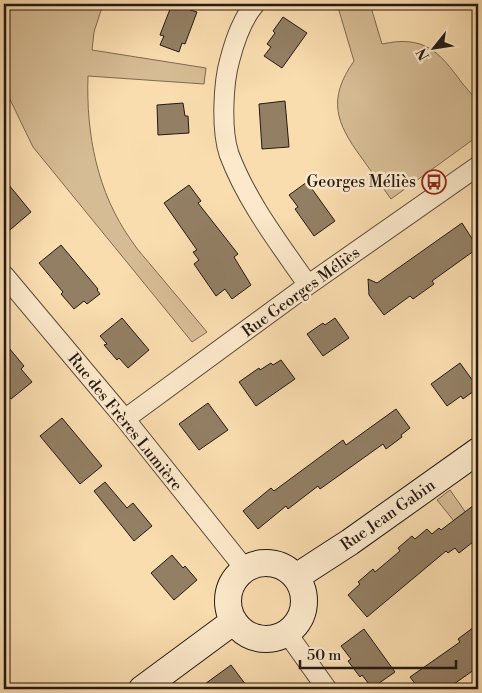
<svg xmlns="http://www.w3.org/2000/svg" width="482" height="693" font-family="'Libre Bodoni',serif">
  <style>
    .green { fill: #d6bc94; stroke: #7d6a54 }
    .building { fill: #937f64; stroke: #241913 }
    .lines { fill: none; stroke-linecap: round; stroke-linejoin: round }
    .street-casing { stroke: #5a4a3a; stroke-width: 21 }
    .secondary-casing { stroke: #241913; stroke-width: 28 }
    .street { stroke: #fce9cb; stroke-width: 19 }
    .secondary { stroke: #fce9cb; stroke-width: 26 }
    .labels { text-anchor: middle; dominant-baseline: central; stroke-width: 5; stroke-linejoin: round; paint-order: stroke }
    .poi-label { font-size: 16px; fill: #241913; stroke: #fce9cb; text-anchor: end }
    .street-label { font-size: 16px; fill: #241913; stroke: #fce9cb }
  </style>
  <rect width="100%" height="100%" fill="#faddaf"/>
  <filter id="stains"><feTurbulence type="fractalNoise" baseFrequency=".004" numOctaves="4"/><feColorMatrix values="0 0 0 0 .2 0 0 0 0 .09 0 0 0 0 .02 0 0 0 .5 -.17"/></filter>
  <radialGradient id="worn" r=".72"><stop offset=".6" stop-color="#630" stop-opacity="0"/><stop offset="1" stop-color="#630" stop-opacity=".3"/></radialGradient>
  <!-- green -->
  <path class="green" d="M4,4h99l-9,28 -2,18 114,18 -2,16 -116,-8c-2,58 9,116 43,164 7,11 16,20 24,30 17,21 35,41 52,62l-15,10 -159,-195 -29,-60z
    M337,4h33l12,40c42,-9 57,7 80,39 5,6 13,14 16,22 3,8 0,22 0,31l-87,63c-10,-14 -20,-28 -30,-42 -25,-34 -34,-58 -7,-96z
    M450,490l28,40v21l-41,-51z"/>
  <!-- building -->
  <path class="building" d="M172,4l25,8 -12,32 -3,-1 -3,9 -19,-7 4,-9 -4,-1z
    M283,17l24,16 -25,35 -18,-12 7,-9 -4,-3 8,-11 -2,-2z
    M285,101l4,46 -27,2 -3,-45z
    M183,103l2,13h3l1,17 -31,2 -1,-30z
    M4,179l27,33 -27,23z
    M307,182l28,39 -21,15 -19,-27 3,-2 -9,-12z
    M189,185l12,16 -3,2 40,51 -4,3 17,28 -19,14 -7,-10 -9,7 -22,-32 5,-4 -6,-8 4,-2 -33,-47z
    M462,223l16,25 -46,33 2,3 -21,15 -3,-3 -26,19 -15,-20 -1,-16 9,4z
    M61,245l37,44 -1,1 3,4 -13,10 -3,-3 -10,8 -13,-15 2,-2 -24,-29z
    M122,318l27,32 -21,18 -9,-10 -2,2 -13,-15 3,-1 -7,-8z
    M335,318l14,20 -26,18 -16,-22 16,-11 2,2z
    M4,342l20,24 -3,3 11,13 -21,17 -7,-9z
    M281,360l14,19 -39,27 -17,-24 20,-14 1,2 11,-7 2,2z
    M460,363l18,25 -15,11 -2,-3 -14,10 -16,-22z
    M208,403l20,27 -29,20 -20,-26z
    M396,409l14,19 -9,7 1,2 -16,12 -3,-5 -63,45 -2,-3 -30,23 -2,-3 -28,23 -15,-18 28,-23 3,3 69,-51 3,5z
    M62,418l40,48 -22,18 -40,-48z
    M105,482l22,26 6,-5 19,23 -18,15 -40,-50z
    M478,502v36l-19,15 -4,-5 -7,5 -2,-2 -79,66 -19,-22 12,-11 -2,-2 15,-13 2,3 25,-21 -2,-3 14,-12 3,3 12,-10 5,5 7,-6 2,2z
    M172,555l11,13 2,-2 12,14 -23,20 -23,-27z
    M478,624v43l-31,22h-28l-9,-12 50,-35 -2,-3z
    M364,629l31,43 -23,16 -10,-13 -2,2 -12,-16 3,-2 -10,-13z
    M231,665l18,24h-51z"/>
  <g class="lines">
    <!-- street casing -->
    <g class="street-casing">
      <path id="street" d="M255,4c-13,15 -20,36 -25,55 -7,24 -9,71 -1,95 18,48 50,89 79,131
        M4,275l121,144 120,150
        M125,419l183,-134 170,-119
        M287,633l40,56"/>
    </g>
    <!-- secondary casing -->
    <g class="secondary-casing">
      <path id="secondary" d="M228 601a38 38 0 1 1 76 0a38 38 0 1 1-76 0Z
        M296,577l54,-35 128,-91
        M142,689l92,-68"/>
    </g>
    <!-- street -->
    <use href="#street" class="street"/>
    <!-- secondary -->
    <use href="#secondary" class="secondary"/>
  </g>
  <!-- icons -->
  <defs>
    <g id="bus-ring" transform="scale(1.25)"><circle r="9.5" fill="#fce9cb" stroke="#8f2418" stroke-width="1.5"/><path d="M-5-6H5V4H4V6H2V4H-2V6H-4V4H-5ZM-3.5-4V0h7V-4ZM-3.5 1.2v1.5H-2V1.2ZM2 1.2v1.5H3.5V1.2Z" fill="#8f2418"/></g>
  </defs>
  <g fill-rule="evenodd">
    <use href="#bus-ring" x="434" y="182"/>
  </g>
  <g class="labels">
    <!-- poi labels -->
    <g class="poi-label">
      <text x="416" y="182">Georges Méliès</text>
    </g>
    <!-- street labels -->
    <g class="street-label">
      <text transform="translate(301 292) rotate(-36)">Rue Georges Méliès</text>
      <text transform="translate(125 422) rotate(51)">Rue des Frères Lumière</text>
      <text transform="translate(388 515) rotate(-35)">Rue Jean Gabin</text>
    </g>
  </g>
  <!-- margin -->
  <rect width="482" height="693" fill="none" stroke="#faddaf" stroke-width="20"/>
  <rect x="5" y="5" width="472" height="683" fill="none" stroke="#241913" stroke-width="2.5"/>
  <rect x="10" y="10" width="462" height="673" fill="none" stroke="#241913"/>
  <!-- north arrow -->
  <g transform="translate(434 48) rotate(240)" stroke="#fce9cb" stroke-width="4" paint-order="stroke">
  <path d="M0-4L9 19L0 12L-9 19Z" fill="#241913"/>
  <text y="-8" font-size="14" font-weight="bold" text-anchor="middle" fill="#241913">N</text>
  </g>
  <!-- scale -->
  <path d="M300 660v8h156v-8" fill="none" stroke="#241913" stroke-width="2.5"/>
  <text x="307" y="660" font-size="15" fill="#241913" stroke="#fce9cb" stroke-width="4" paint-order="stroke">50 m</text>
  <rect width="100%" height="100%" filter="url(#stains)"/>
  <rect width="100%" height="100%" fill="url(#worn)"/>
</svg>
